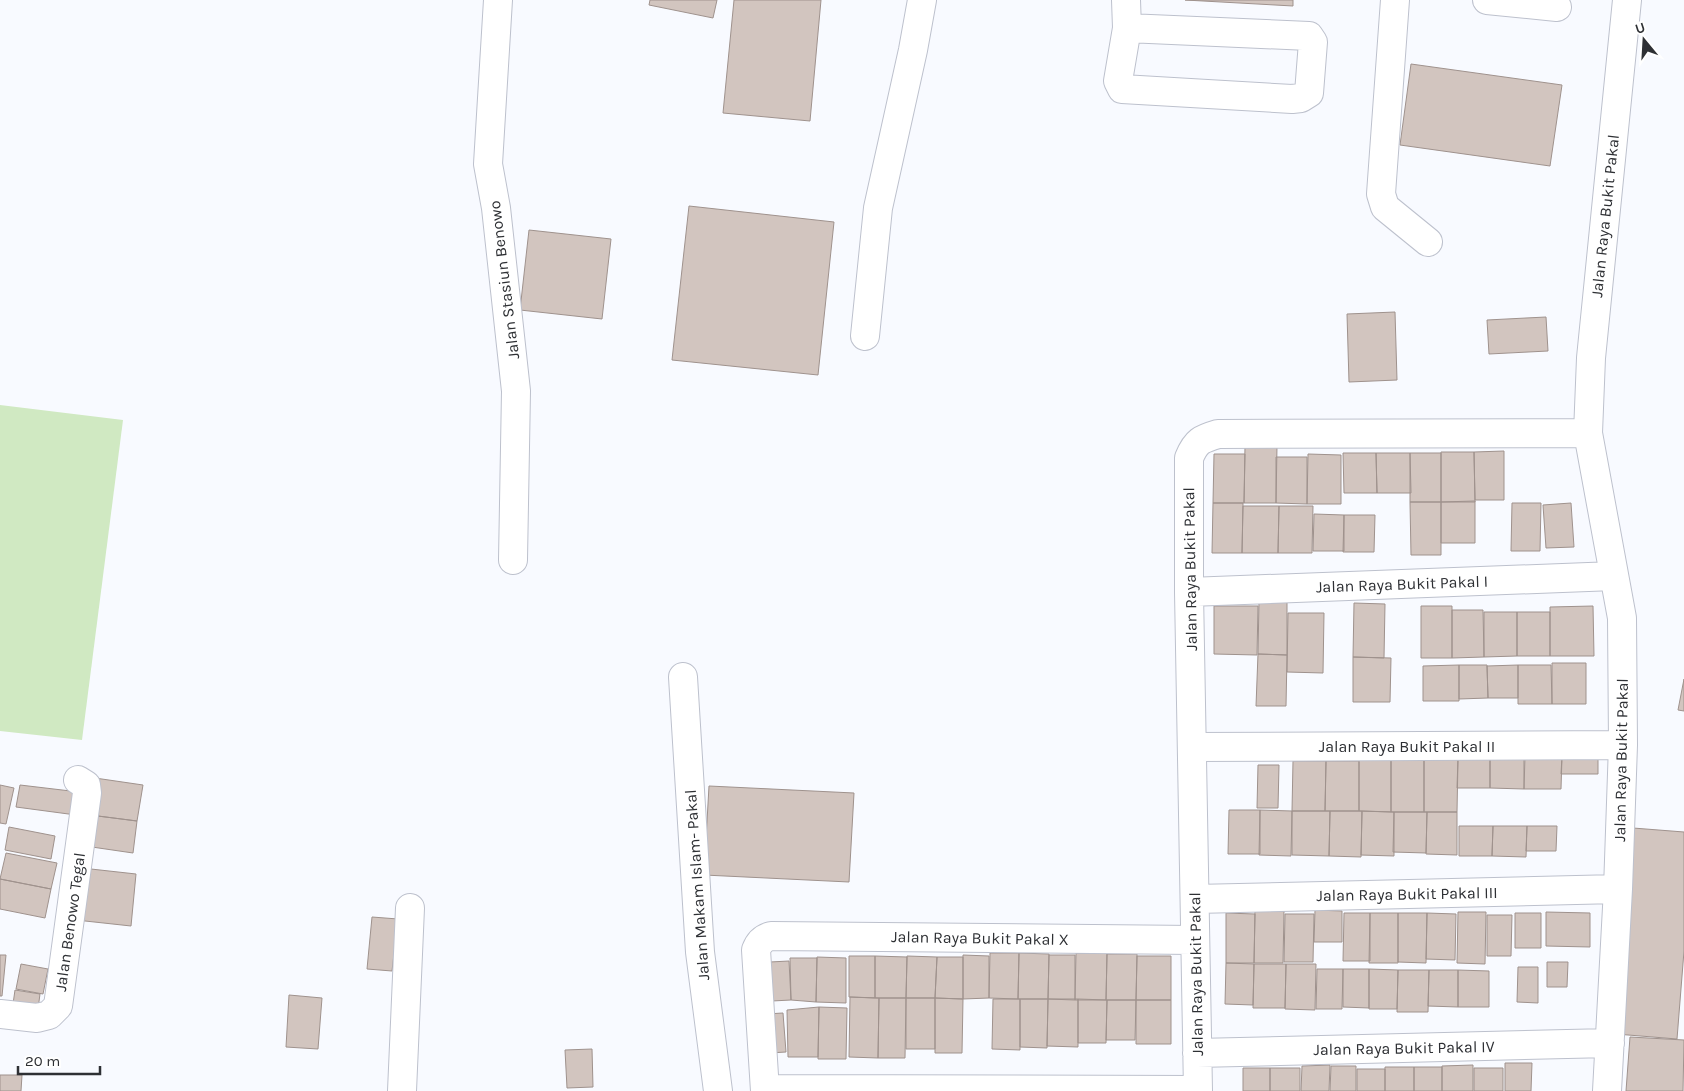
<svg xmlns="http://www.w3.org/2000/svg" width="1684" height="1091" font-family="Karla,sans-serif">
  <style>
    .green { fill: #d0e9c2 }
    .building { fill: #d2c5bf; stroke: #9f928d }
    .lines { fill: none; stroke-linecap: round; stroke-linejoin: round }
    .minor-casing { stroke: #bdc1cd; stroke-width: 30 }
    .minor { stroke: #fff; stroke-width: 28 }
    .labels { text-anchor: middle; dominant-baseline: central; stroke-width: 5; stroke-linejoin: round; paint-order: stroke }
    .street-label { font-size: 16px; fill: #2e3034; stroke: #fff }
  </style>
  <rect width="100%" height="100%" fill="#f8faff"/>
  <!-- green -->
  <path class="green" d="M0,405l123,15 -41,320 -82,-9z"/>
  <!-- building -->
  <path class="building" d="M650,0h67l-4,18 -64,-13z
    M734,0h87l-11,121 -87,-8z
    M1185,0h108v6z
    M1411,64l151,21 -12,81 -150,-21z
    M689,206l145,16 -16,153 -146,-15z
    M529,230l82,9 -9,80 -82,-9z
    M1395,312l2,68 -48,2 -2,-68z
    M1546,317l2,34 -59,3 -2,-34z
    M1245,446h32l-1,57h-32z
    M1504,451v49h-29l-1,-48z
    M1441,452h33l1,50h-34z
    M1343,453h33l1,40h-33z
    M1376,453h34l1,40h-34z
    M1410,453h31v49h-31z
    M1214,454h31l-1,49h-31z
    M1308,454l33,1v49h-34z
    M1276,457h31v47l-31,-1z
    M1475,501v42h-34v-41z
    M1410,502h31v53h-30z
    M1213,503h30l-1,50h-30z
    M1512,503h29l-1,48h-29z
    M1571,503l3,44 -28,1 -3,-43z
    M1243,506h36l-1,47h-36z
    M1279,506h34l-1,47h-34z
    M1314,514l30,1v36h-31z
    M1344,515h31l-1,37h-31z
    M1259,601l28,1v53l-29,-1z
    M1354,603l31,1 -1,54 -31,-1z
    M1214,606h44l-1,49 -43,-1z
    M1421,606h31v52h-31z
    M1593,606l1,50h-44v-49z
    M1452,610h31l1,47 -32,1z
    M1484,612h33v44l-33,1z
    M1517,612h33v44h-33z
    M1288,613h36l-1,60 -36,-1z
    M1258,654l29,1 -1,51h-30z
    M1353,657l38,1 -1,44h-37z
    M1552,663h34v41h-34z
    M1459,665v36h-36v-35z
    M1459,665h28l1,33 -29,1z
    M1518,665h33l1,39h-34z
    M1518,665v33h-30l-1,-32z
    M1684,679v32l-6,-1z
    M1525,756h37l-1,33h-37z
    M1562,756l36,1v17h-37z
    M1424,758h34l-1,54h-33z
    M1458,758h32v30h-33z
    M1490,758l34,1v30l-34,-1z
    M1359,759l32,1v52l-32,-1z
    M1391,760h33v52h-33z
    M1293,761h33l-1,50h-33z
    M1326,761h33v50h-34z
    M1258,765h21l-1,43h-21z
    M95,778l48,7 -6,36 -47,-6z
    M0,785l14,3 -8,36 -6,-1z
    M20,785l59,7 -3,23 -60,-8z
    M709,786l145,7 -5,89 -145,-7z
    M1229,810h31v44h-32z
    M1260,810l32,1 -1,45 -32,-1z
    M1292,811h38l-1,45 -37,-1z
    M1330,811h32l-1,46 -32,-1z
    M1362,811l32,1v44l-33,-1z
    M1394,812h33l-1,41 -33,-1z
    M1427,812h30v43l-31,-1z
    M90,815l47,6 -4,32 -48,-7z
    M1459,826h34l-1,30h-33z
    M1493,826h34l-1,31 -34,-1z
    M1527,826h30l-1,25h-30z
    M9,827l46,9 -4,23 -46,-9z
    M1633,828l51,4v119l-7,88 -61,-5z
    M6,853l51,10 -6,26 -51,-10z
    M82,868l54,6 -5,52 -55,-6z
    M0,879l51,10 -6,29 -45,-9z
    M1315,910l27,1v31h-28z
    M1255,911h29l-1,52h-29z
    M1458,912h28l-1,52 -28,-1z
    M1546,912l44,1v34l-44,-1z
    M1226,913l29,1 -1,49h-28z
    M1344,913h26v48h-27z
    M1370,913h28v50h-29z
    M1398,913h29l-1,50 -28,-1z
    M1427,913l29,1 -1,46 -29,-1z
    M1515,913h26v35h-26z
    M1285,914h29l-1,48h-29z
    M1487,915h25l-1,41h-24z
    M372,917l26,2 -6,52 -25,-2z
    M990,953h29l-1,46 -29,-1z
    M1019,953l30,1 -1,45h-30z
    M1076,953h31l-1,47h-31z
    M1107,954h30l-1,46h-30z
    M0,955h6l-4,41h-2z
    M963,955l26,1v42l-26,1z
    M1049,955h26v45l-27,-1z
    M849,956h26v42l-26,-1z
    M875,956l32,1 -1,41h-31z
    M907,956l30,1 -2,41h-29z
    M1137,956h34v44h-35z
    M817,957l29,1v45l-30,-1z
    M937,957h26v42l-28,-1z
    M790,958h27l-1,44 -25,-2z
    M789,961l2,39 -19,1 -2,-39z
    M1547,962h21l-1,25h-20z
    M1226,963l28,1 -1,41 -28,-1z
    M21,964l27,5 -5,25 -27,-5z
    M1254,964h32l-1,44h-32z
    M1286,964h30l-1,46 -30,-1z
    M1518,967h20v36l-21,-1z
    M1317,969h26l-1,40h-26z
    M1343,969h26v39l-26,-1z
    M1369,969l29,1 -1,39h-28z
    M1398,970h31l-1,42h-31z
    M1429,970h29v37l-30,-1z
    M1458,970l31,1v36h-31z
    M15,990l25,4 -2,15 -25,-5z
    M289,995l33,3 -4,51 -32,-2z
    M850,997l29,1 -1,60 -29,-1z
    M879,998h27l-1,60h-27z
    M906,998h29v51h-29z
    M935,998l28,1 -1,54h-27z
    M993,999h27v51l-28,-1z
    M1020,999h28l-1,49 -27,-1z
    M1048,999h30v48l-31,-1z
    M1078,999l29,1 -1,43h-28z
    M1107,1000h29l-1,40h-29z
    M1136,1000h35v44h-35z
    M819,1007l-1,50h-30l-1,-47z
    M819,1007l28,1 -1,51h-28z
    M783,1013l3,39 -17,1 -3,-39z
    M1630,1037l54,3 -1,51h-57z
    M592,1049l1,38 -26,1 -2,-38z
    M1505,1063h27l-1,28h-26z
    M1330,1065l-1,26h-28l1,-25z
    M1473,1065v26h-31v-25z
    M1331,1066h25v25h-26z
    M1385,1067h29v24h-29z
    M1414,1067h28v24h-28z
    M1243,1068h27v23h-27z
    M1270,1068h30v23h-30z
    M1474,1068h29v23h-29z
    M1357,1069h28v22h-28z
    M0,1075h22l-1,16h-21z"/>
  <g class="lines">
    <!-- minor casing -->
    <g class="minor-casing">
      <path id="minor" d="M498,0l-10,164 8,44 20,183 -3,169
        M1126,0l1,28 -9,53 4,8 170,10 9,-1 8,-5 4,-51 -4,-6 -182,-8
        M1395,0l-14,194 4,13 43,35
        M1487,0l70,7
        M865,336l13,-128 35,-158 9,-50
        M1189,592l425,-16
        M683,677l17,275 18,139
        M1192,747l431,-2
        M1195,899l423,-10
        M0,1014l37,4 12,-3 9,-9 29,-213 -1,-8 -8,-5
        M1197,1053l413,-10
        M765,1089l433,1
        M402,1091l8,-183
        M765,1091l-9,-141c3,-8 7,-12 15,-14l424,4
        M1198,1091l-9,-499v-134c7,-17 12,-19 29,-24l370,-1
        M1607,1091l11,-202 5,-144 -1,-127 -34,-185 3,-75 36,-358"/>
    </g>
    <!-- minor -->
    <use href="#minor" class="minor"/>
  </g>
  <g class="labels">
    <!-- street labels -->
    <g class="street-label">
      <text transform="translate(1605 216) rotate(-84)">Jalan Raya Bukit Pakal</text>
      <text transform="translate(504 280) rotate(-97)">Jalan Stasiun Benowo</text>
      <text transform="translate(1190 569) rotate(-91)">Jalan Raya Bukit Pakal</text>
      <text transform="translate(1402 584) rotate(-2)">Jalan Raya Bukit Pakal I</text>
      <text x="1407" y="746">Jalan Raya Bukit Pakal II</text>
      <text transform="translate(1621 760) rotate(-89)">Jalan Raya Bukit Pakal</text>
      <text transform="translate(697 885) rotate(-94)">Jalan Makam Islam- Pakal</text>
      <text transform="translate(1407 894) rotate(-1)">Jalan Raya Bukit Pakal III</text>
      <text transform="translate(70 922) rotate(-82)">Jalan Benowo Tegal</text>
      <text transform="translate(980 938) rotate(1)">Jalan Raya Bukit Pakal X</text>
      <text transform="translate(1196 974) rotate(-91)">Jalan Raya Bukit Pakal</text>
      <text transform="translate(1404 1048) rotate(-1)">Jalan Raya Bukit Pakal IV</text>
    </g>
  </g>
  <!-- north arrow -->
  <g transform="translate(1644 40) rotate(342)" stroke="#ffffff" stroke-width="4" paint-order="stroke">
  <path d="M0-4L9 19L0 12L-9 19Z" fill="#2e3034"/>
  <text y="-8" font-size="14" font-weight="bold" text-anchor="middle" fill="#2e3034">U</text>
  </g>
  <!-- scale -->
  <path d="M18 1066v8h82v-8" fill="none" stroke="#2e3034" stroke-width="2.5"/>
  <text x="25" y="1066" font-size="15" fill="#2e3034" stroke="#ffffff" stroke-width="4" paint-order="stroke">20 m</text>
</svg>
